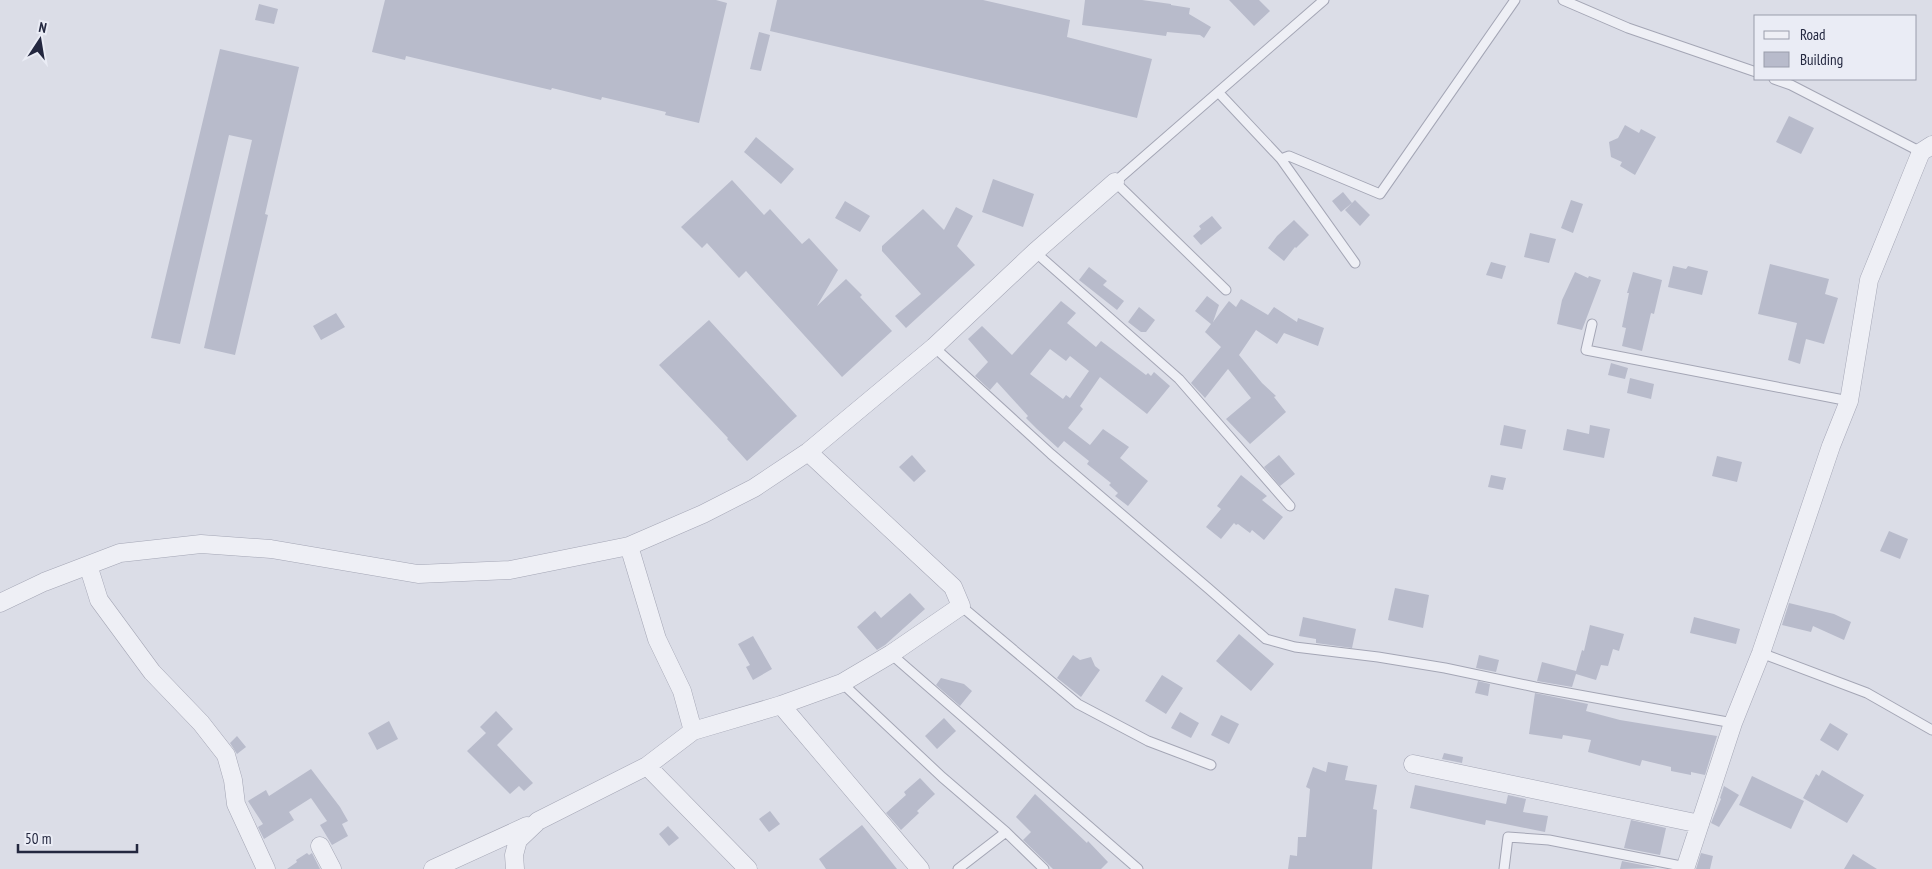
<svg xmlns="http://www.w3.org/2000/svg" width="1932" height="869" font-family="'PT Sans Narrow',sans-serif">
  <style>
    .building { fill: #b8bbcb; fill-rule: evenodd }
    .lines { fill: none; stroke-linecap: round; stroke-linejoin: round }
    .lane-casing { stroke: #a4a6b5; stroke-width: 11 }
    .street-casing { stroke: #a4a6b5; stroke-width: 19 }
    .lane { stroke: #eeeff5; stroke-width: 9 }
    .street { stroke: #eeeff5; stroke-width: 18 }
  </style>
  <rect width="100%" height="100%" fill="#dbdde7"/>
  <!-- building -->
  <path class="building" d="M385,0h331l11,3 -28,120 -34,-8 1,-3 -64,-15 -1,3 -49,-12 -1,2 -145,-34 -1,4 -33,-8z
    M777,0h206l87,20 -3,17 85,22 -15,59 -93,-23 -274,-64z
    M1085,0h57l29,4v1l19,3 -1,6 22,13 -7,11 -4,-3 -33,-3 -1,4 -84,-11z
    M1229,0h30l11,11 -16,15z
    M259,4l19,5 -4,15 -19,-4z
    M759,32l11,3 -9,36 -11,-2z
    M220,49l79,18 -34,147 3,1 -33,140 -31,-7 48,-208 -23,-5 -49,209 -29,-6z
    M1789,116l25,12 -13,26 -25,-12z
    M1625,125l14,8 2,-4 15,8 -21,38 -15,-9 2,-4 -11,-5 -2,-15 9,-4z
    M756,137l38,32 -13,15 -37,-32z
    M993,179l41,15 -11,33 -41,-15z
    M732,180l32,35 6,-6 32,35 7,-6 29,32 -21,36 29,-27 16,16 -2,2 32,34 -50,46 -96,-106 -7,7 -32,-35 -5,5 -21,-21z
    M1343,192l9,11 -11,9 -9,-11z
    M1355,200l15,15 -10,11 -15,-16z
    M1571,200l12,4 -10,29 -12,-5z
    M845,201l25,15 -10,16 -25,-14z
    M956,207l17,9 -16,30 18,19 -69,63 -11,-12 26,-22 -39,-43v-5l41,-37 21,21z
    M1212,216l10,12 -21,17 -8,-9 8,-7 -2,-3z
    M1294,220l15,15 -13,13 -1,-1 -11,14 -16,-13 9,-12z
    M1530,233l26,6 -7,24 -25,-6z
    M1491,262l15,4 -4,13 -16,-4z
    M1770,264l59,15 -4,15 13,4 -14,46 -18,-5 -6,25 -12,-4 9,-37 -39,-9z
    M1673,266l13,3 2,-3 20,5 -6,24 -34,-8z
    M1089,267l18,14 -4,4 21,16 -7,9 -38,-30z
    M1575,272l13,6 1,-2 12,4 -19,50 -25,-6 5,-24z
    M1633,272l29,8 -8,34 -3,-1 -9,38 -20,-5 4,-18 -4,-1 7,-34h-2z
    M1207,296l12,9 -6,17 16,-21 7,6 5,-8 27,16 6,-8 23,15 1,-4 26,10 -6,18 -34,-13 -7,11 -21,-14 -17,25 23,28 14,13 -2,1 12,15 -36,32 -24,-25 25,-21 -23,-29 -23,29 -14,-15 30,-36 -16,-15 6,-8 -16,-13z
    M1061,301l15,12 -9,10 29,24 5,-6 45,34 2,-2 3,3 3,-4 16,14 -23,28 -47,-37 -20,29 3,3 -15,19 22,17 13,-16 26,18 -9,11 28,23 -20,25 -13,-10 3,-3 -9,-8 2,-2 -24,-19 2,-3 -25,-20 -6,7 -21,-19 -11,-11 2,-2 -31,-34 -7,8 -15,-14 13,-14 -20,-23 14,-13 30,29zM1050,349l16,12 4,-5 19,15 -19,27 -4,-3 -3,4 -33,-25z
    M1139,307l16,13 -9,12h-5l-13,-10z
    M336,313l9,14 -24,13 -8,-14z
    M709,320l88,96 -50,45 -20,-22 1,-1 -69,-73z
    M1611,363l17,5 -3,11 -17,-4z
    M1630,378l24,6 -3,15 -24,-6z
    M1504,425l22,5 -4,19 -22,-4z
    M1590,425l20,4 -6,29 -41,-8 4,-21 22,5z
    M912,455l14,16 -12,11 -15,-15z
    M1279,455l16,19 -15,12 -16,-19z
    M1717,456l25,6 -5,20 -25,-6z
    M1241,475l26,21 -5,4 21,17 -19,23 -12,-10 -2,3 -12,-9 -2,1 -2,-2 -13,16 -15,-12 15,-18 -4,-3z
    M1491,475l15,3 -3,12 -15,-3z
    M1889,531l19,8 -8,20 -20,-8z
    M1395,588l34,7 -6,33 -35,-8z
    M910,593l15,16 -40,36 -8,5 -20,-23 18,-16 6,7z
    M1789,603l45,11 17,8 -7,18 -31,-14 -2,6 -29,-7z
    M1303,617l53,12 -4,19 -36,-5v-4l-17,-3z
    M1694,617l46,12 -4,15 -46,-11z
    M1590,625l34,9 -5,17 -6,-2 -5,17 -7,-1 -5,15 -20,-6 -4,13 -35,-6 5,-19 34,9 6,-21 2,1z
    M1239,634l35,30 -23,27 -35,-30z
    M753,636l19,33 -19,11 -7,-13 4,-2 -12,-21z
    M1073,655l7,5 11,-3 4,9 5,4 -19,27 -24,-19z
    M1479,655l20,5 -3,12 -20,-4z
    M1162,675l21,13 -17,26 -21,-13z
    M941,678l23,6 8,7 -12,15 -24,-21z
    M1478,681l12,3 -2,12 -13,-3z
    M1535,693l53,11 -2,7 34,9 97,16 -12,39 -14,-3v3l-20,-4v-4l-29,-7 -2,6 -52,-14 3,-12 -28,-5 -1,4 -33,-5z
    M496,711l17,18 -16,16 36,38 -9,8 -5,-5 -9,8 -43,-43 19,-18 -6,-6z
    M1180,712l19,11 -8,15 -20,-10z
    M1221,715l18,9 -10,20 -18,-9z
    M944,718l12,13 -19,18 -12,-13z
    M389,721l9,18 -21,11 -9,-17z
    M1830,723l18,11 -10,17 -18,-11z
    M237,736l9,11 -9,7 -7,-11z
    M1444,753l19,4 -1,6 -20,-4z
    M1328,762l20,4 -3,14 32,5 -4,24 4,1 -5,59h-84l2,-14 7,1 1,-19h8l4,-48 -4,-2 7,-20 13,5z
    M311,769l29,38 8,14 -6,3 6,12 -16,9 -12,-20 7,-4 -16,-23 -22,14 5,8 -30,19 -6,-12 5,-3 -15,-23 18,-11 3,6z
    M1822,770l42,25 -17,28 -44,-25 13,-24 3,2z
    M1752,776l52,25 -13,28 -52,-24z
    M920,778l15,16 -18,17 2,2 -18,17 -15,-17 20,-18 -2,-3z
    M1415,785l91,19 2,-9 18,4 -3,13 25,4 -3,16 -59,-12 -1,5 -75,-17z
    M1724,786l15,9 -20,32 -8,-4 10,-24 -1,-1z
    M1035,794l52,49 1,-2 20,21 -7,7h-48l-30,-29 8,-8 -15,-15z
    M770,811l10,13 -11,8 -10,-13z
    M1631,820l35,8 -6,27 -36,-7z
    M862,825l35,44h-71l-7,-10z
    M668,826l11,12 -10,8 -10,-12z
    M307,853l2,2 3,-2 8,16h-33l10,-7 -1,-2z
    M1701,853l12,3 -3,13h-14z
    M1853,854l24,15h-33z
    M1622,861l35,7 -37,1z"/>
  <g class="lines">
    <!-- lane casing -->
    <g class="lane-casing">
      <path id="lane" d="M1563,0l65,28 128,44
        M1774,79l17,6 130,67
        M1219,93l62,66 74,104
        M1281,159l8,-3 91,38 135,-194
        M1035,252l144,127 111,127
        M1226,290l-111,-108 209,-182
        M1592,324l-6,26 263,51
        M934,347l117,107 158,135 57,50 29,8 83,10 67,11 90,19 198,36
        M961,606l117,98 70,37 63,24
        M1761,653l106,40 65,37
        M891,654l247,215
        M842,683l100,94 64,55 38,37
        M958,869l48,-37
        M1504,869l4,-32 41,3 137,27"/>
    </g>
    <!-- street casing -->
    <g class="street-casing">
      <path id="street" d="M629,546l28,93 25,52 11,40
        M88,565l11,35 53,72 49,51 25,32 7,25 3,24 30,65
        M0,603l44,-21 76,-29 81,-9 70,5 147,25 92,-4 119,-24 74,-32 51,-26 54,-36 126,-105 101,-95 80,-70
        M781,705l139,164
        M1413,764l287,60
        M647,766l101,103
        M320,846l12,23
        M433,869l94,-43
        M515,869l-1,-14 4,-15 20,-19 109,-55 46,-35 88,-26 61,-22 49,-29 70,-48 -8,-19 -145,-135
        M1685,869l48,-146 28,-70 70,-207 18,-45 20,-121 52,-128 11,-7"/>
    </g>
    <!-- lane -->
    <use href="#lane" class="lane"/>
    <!-- street -->
    <use href="#street" class="street"/>
  </g>
  <!-- legend -->
  <rect x="1754" y="15" width="162" height="65" fill="#eaecf5" stroke="#9a9dac"/>
  <rect x="1764" y="31" width="25" height="8" fill="#eeeff5" stroke="#9a9dac"/>
  <text x="1800" y="40" font-size="15" fill="#23273f">Road</text>
  <rect x="1764" y="52" width="25" height="15" fill="#b8bbcb" stroke="#9a9dac"/>
  <text x="1800" y="65" font-size="15" fill="#23273f">Building</text>
  <!-- north arrow -->
  <g transform="translate(40 40) rotate(12)" stroke="#eaecf5" stroke-width="4" paint-order="stroke">
  <path d="M0-4L9 19L0 12L-9 19Z" fill="#23273f"/>
  <text y="-8" font-size="14" font-weight="bold" text-anchor="middle" fill="#23273f">N</text>
  </g>
  <!-- scale -->
  <path d="M18 844v8h119v-8" fill="none" stroke="#23273f" stroke-width="2.5"/>
  <text x="25" y="844" font-size="15" fill="#23273f" stroke="#eaecf5" stroke-width="4" paint-order="stroke">50 m</text>
</svg>
